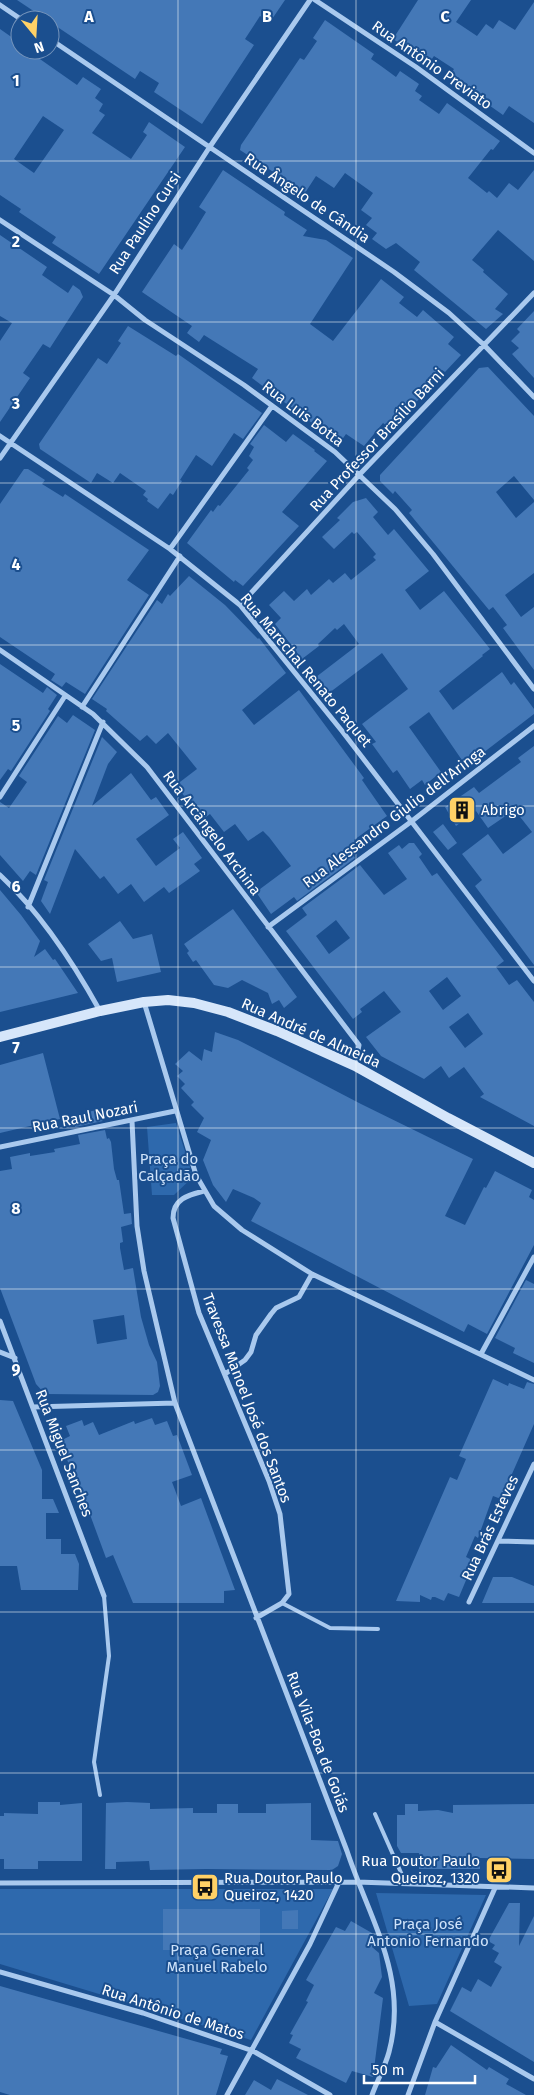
<svg xmlns="http://www.w3.org/2000/svg" width="534" height="2095" font-family="'Fira Sans',sans-serif">
  <style>
    .green { fill: #2e69ad }
    .building { fill: #4478b7; fill-rule: evenodd }
    .lines { fill: none; stroke-linecap: round; stroke-linejoin: round }
    .lane { stroke: #a9c9ee; stroke-width: 4 }
    .street { stroke: #a9c9ee; stroke-width: 5 }
    .secondary { stroke: #d6e6fa; stroke-width: 10 }
    .grid { fill: none; stroke: #fff; stroke-width: 1; stroke-opacity: 0.55 }
    .labels { text-anchor: middle; dominant-baseline: central; stroke-width: 4; stroke-linejoin: round; paint-order: stroke }
    .street-label { font-size: 15px; fill: #fff; stroke: #1b4f8f }
    .poi-label { font-size: 15px; fill: #fff; stroke: #1b4f8f; text-anchor: start }
    .park-label { font-size: 15px; fill: #cfe3fa; stroke: #1b4f8f }
    .grid-label { font-size: 16px; text-anchor: middle; font-weight: bold; fill: #fff; stroke: #1b4f8f; stroke-width: 4; stroke-linejoin: round; paint-order: stroke }
  </style>
  <rect width="100%" height="100%" fill="#1b4f8f"/>
  <!-- green -->
  <path class="green" d="M176,1123l17,54 -19,18h-22l-5,-68z
    M0,1889h333l-82,151 -251,-76z
    M376,1893l110,2 -49,109 -28,2z"/>
  <!-- building -->
  <path class="building" d="M17,0h268l-15,22 -10,-6 -15,23 9,6 -52,79 -48,-32 5,-9 -19,-12 -5,8 -85,-57v-2h-3z
    M418,0h53l-15,22 21,14 9,-12 7,5 6,-9 16,10 19,-28v121l-25,-17 -6,9 -54,-38 5,-8 -20,-13 -5,7 -36,-24z
    M325,20l49,34 -3,5 10,7 15,11 4,-6 19,13 -4,7 7,5 -3,4 20,14 8,-11 53,38 -7,9 -2,-1 -23,29 19,15 2,-2 8,7 12,-15 9,7 16,-20v91l-36,-31 -26,30 12,10 -1,2 25,22 -13,15 8,5 -17,15 -72,-59 6,-8 -24,-19 -10,6 -14,-10 5,-6 -11,-8 6,-7 -11,-8 12,-17 -28,-20 -11,15 -18,-12 -11,17 -65,-43 1,-5 59,-87 4,2 13,-19 -4,-3z
    M0,29l20,14v7h7l50,35 6,-8 18,12 -6,9 8,6 -4,7 6,4 -13,18 39,26 16,-24 -4,-3 6,-10 36,25 -86,127 -47,-31 4,-6 -37,-25 2,-3 -21,-14zM43,116l21,14 -30,43 -20,-14z
    M223,170l62,42 -1,3 23,15 -4,6 23,4 27,18 -43,66 23,17 48,-62 23,18 -5,6 18,14 6,-7 31,27 -6,7 13,11 -16,17 -3,-2 -22,26 1,1 -30,32 -8,-6 -19,23 -18,-12 -5,7 -11,-9 -2,3 -76,-57 6,-9 -54,-34 -5,7 -12,-9 5,-7 -50,-34 32,-48 8,6 13,-20 11,-18 -7,-5z
    M0,235l47,32 -5,8 26,18 5,-8 7,5 3,7 -33,51 -7,-4 -20,29 7,5 -30,44v-81l12,-18 -12,-7z
    M534,311v67l-22,-24 7,-6 -8,-7 9,-9 -3,-3z
    M128,326l48,30 2,-2 84,59 -19,26 -9,-6 -22,33 -16,-11 -16,25 2,1 -9,14 -3,-2 -12,16 -11,-8 1,-2 -5,-4 3,-4 -26,-18 -7,10 -16,-10 -6,10 -51,-34 -1,-5 59,-86 9,6 14,-21 -3,-2z
    M488,367l46,49v84l-20,-24 -18,16 20,26 18,-16v71l-29,22 16,22 13,-10v63l-31,-42 4,-3 -14,-18 -4,3 -80,-97 3,-3 -17,-19 -2,3 -13,-13v-6l99,-107z
    M264,425l22,17 7,-8 22,16 -1,1 13,10 -45,51 17,14 -56,60 -8,-6 -1,2 -47,-39 24,-33 2,2 5,-7 2,1 29,-36 -2,-2 6,-8 -4,-4 5,-9 -4,-3z
    M24,469h4l17,11 -3,4 21,13 2,-3 84,56 -22,30 22,15 -64,99 -19,-12 -4,5 -11,-7 4,-6 -55,-37v-133z
    M366,498l12,14 -5,5 15,18 6,-6 35,42 -24,19 15,20 24,-19 46,58 -8,6 1,1 -44,35 14,19 49,-38 9,13 3,-3 20,27v5l-68,52 -37,-54 -20,15 32,45 -16,13 -3,-5 -12,9 -13,-19 -4,3 -21,-29 4,-2 -14,-18 46,-35 -26,-36 -53,40 -13,-16 43,-33 -15,-20 -7,6 -2,-2 -17,16 1,2 -17,13 -27,-35 6,-6 -12,-13 15,-14 10,10 13,-12 4,6 18,-16 4,4 12,-10 6,7 25,-20 -3,-3 3,-3 -19,-22 -3,2 -2,-2 -18,17 -12,-12 18,-17 -3,-2 16,-16z
    M189,576l36,29 33,34 1,-1 27,35 -44,37 12,15 45,-35 65,88 -2,2 25,36 -33,24 6,7 -8,6 3,5 -58,43 -3,-4 -23,17 -15,-22 35,-26 -22,-29 -6,-6 -15,10 -13,-17 -11,8 -14,-18 -8,6 -26,-35 21,-16 -29,-36 -12,11 -9,-9 -7,6 -34,-30 1,-2 -15,-10 65,-99 5,4 6,-10 2,2z
    M0,664l43,29 4,-6 10,8 -9,14 2,2 -39,60 -3,-2 -8,11z
    M73,715l22,15 -59,145 -6,-4 -7,10 -23,-26v-53l9,6 18,-26 -8,-6 39,-60 9,7z
    M102,737l15,15 -9,12 -16,42 39,-33 20,27 5,-3 13,18 -33,24 20,27 24,-18 -7,-9 10,-7 19,26 -8,6 6,7 -31,22 -5,-6 -20,15 -13,-18 -13,10 -14,-18 -4,3 -25,-30 -25,65 -9,-13 7,-19 -4,-2z
    M534,746v219l-59,-79 7,-6 -20,-26 26,-20 15,20 29,-22 -15,-19 -5,3 -2,-3 -22,15 -12,-17 -20,15 -11,-19 29,-20 5,6 42,-31 -3,-4z
    M443,824l14,19 -9,7 -15,-18z
    M409,843h5l8,11 -3,3 13,19 5,-3 67,88 -8,6 13,18 8,-5 17,22v124l-54,-29 4,-3 -20,-27 -15,11 -8,-12 -17,13 -43,-23 -15,-19 35,-25 -17,-21 -24,18 2,3 -9,7 -67,-88 21,-16 -5,-7 58,-43 24,30 23,-16 -19,-26 11,-8 3,4zM336,920l14,18 -21,16 -13,-18zM447,977l14,19 -18,14 -14,-19zM468,1013l15,21 -18,14 -16,-21z
    M0,890l21,25 19,26 -6,16 11,-8 8,11 2,-1 23,34 -78,19z
    M233,909l64,88 -13,11 -5,-8 -7,4 -4,-11 -26,-13 -14,8 -14,-3 -18,-25 -3,2 -6,-9 2,-2 -5,-7z
    M120,921l13,18 19,-5 9,38 -44,10 -5,-24 -11,3 -13,-17z
    M215,1032l23,8 123,64 112,55 -28,57 20,9 19,-38 2,1 9,-17 37,19 -3,7 5,3v45l-47,89 -19,-10 -4,8 -213,-111 10,-18 -7,-5 -21,-9 -7,13 -13,-17 -10,-25 8,-20 -14,-8 7,-14 -13,-13 3,-3 -13,-14 4,-4 -8,-8 6,-5 -8,-7 14,-13 13,10 2,-12 8,3z
    M43,1053l17,66 -60,14v-68z
    M100,1109l3,12 -28,6 -2,-11z
    M105,1130l2,9 2,-1 2,4 3,27 3,11h2l5,34 7,-1 1,11 -11,3 2,15 -3,1v5l4,22 9,-2 8,49 8,28 8,17 3,24 -2,6 -5,3 -108,-1 -9,-10 -36,-96v-117l12,-2 -2,-12 20,-4v3l25,-4 -1,-3 26,-5 -2,-9zM124,1315l3,24 -30,5 -4,-24z
    M526,1280l8,4v79l-21,-10 2,-5 -20,-10z
    M493,1379l15,7 1,-3 15,6 3,-7 7,2v40l-33,75 -8,-3 -15,42 -3,-2 -9,21 8,4 -15,36 -11,-4 -4,8 -9,-4h-3l-1,3 -11,-5v7l-24,-1 54,-124 7,3 9,-21 -7,-3z
    M0,1400l13,1 29,69v29h11l6,14h-13v26h15v15h14l4,10 -1,26h-57l-4,-24h-17z
    M152,1418l3,7 12,-4 6,15 4,-1 15,40 -20,7 9,24 20,-8 34,92 -11,1v12h-91l-20,-48 -7,3 -28,-76 -2,1 -16,-42 10,-5 -4,-10 16,-6 2,6 9,-4 6,13 35,-14 1,3z
    M493,1577h19l22,9v17h-52z
    M38,1802h22v3l22,-2v58h-44v8h-34v-10h-4v-43h4v-3l34,1z
    M127,1802l23,1v6l43,-1v5h24v-9h21v9h28v-9l45,-1v37l27,1 4,13 -4,12 -6,4 -126,-1 -56,1 -1,-9 -33,1v7h-11l1,-66z
    M405,1804h13v7l20,-1 15,3v-8l81,-1v55l-54,-1v11h-61v-16h-18l-4,-7v-31h8z
    M509,1903h11l-1,43 15,-30v146l-84,-51 12,-24 9,5 7,-13 13,8 11,-20 -8,-5 5,-9 -7,-4 3,-4 -7,-4z
    M163,1909h97v41h-97z
    M298,1910v19h-16v-18z
    M351,1921l21,12 3,7 -3,7 7,6 3,24 -8,16 9,5 -10,79 -21,-6 -6,12 -50,-25 5,-9 -12,-6 4,-8 -3,-1 18,-32 -2,-1 8,-16 -8,-5 30,-53 9,4z
    M0,1986l222,63 -2,5 8,2 -12,39h-206l-10,-3z
    M451,2045l36,25 2,-3 20,12 -3,5 20,11h-101l8,-28 3,1z
    M277,2079l31,16h-63l9,-15 17,10z"/>
  <g class="lines">
    <!-- lane -->
    <path class="lane" d="M282,1603l48,25 48,1
      M100,1795l-6,-33 15,-106 -5,-60
      M375,1814l31,70"/>
    <!-- street -->
    <path class="street" d="M315,0l101,67 118,86
      M0,5l22,15
      M50,39l344,233 55,41 35,32 50,52
      M0,220l114,75 31,25 99,65 91,67 60,57 38,45 101,135
      M0,436l170,113 70,56 102,126 192,250
      M0,458l114,-163 95,-147 101,-148
      M170,549l102,-143
      M240,605l120,-131 174,-181
      M0,650l93,64 54,53 212,278 -4,21
      M82,707l98,-151
      M0,797l65,-101
      M0,875c41,38 73,87 100,136
      M28,907l75,-185
      M268,927l144,-106 122,-95
      M144,1002l52,173 18,31 28,24 70,44 222,106
      M132,1121l5,105 7,45 31,132 172,448c22,67 62,126 42,201 -4,15 -12,29 -17,43
      M0,1147l175,-36
      M204,1191c-16,4 -31,8 -31,27l26,95 70,168 11,33 9,80 -7,9 -26,15
      M0,1321l104,275
      M0,1352l15,6
      M481,1354l53,-97
      M225,1374l20,-14 6,-8 5,-17 15,-21 5,-6 23,-11 13,-23
      M33,1407l142,-4
      M499,1541l35,1
      M469,1602l65,-138
      M0,1883l357,-1 177,6
      M0,1972l143,41 110,38 77,44
      M435,2022l99,57
      M227,2095l83,-151 29,-62
      M408,2095l27,-73 60,-134"/>
    <!-- secondary -->
    <path class="secondary" d="M0,1037l100,-26 44,-9 24,-2 26,3 34,9 49,19 78,35 93,52 86,45"/>
  </g>
  <!-- grid -->
  <path class="grid" d="M178,0v2095M356,0v2095M0,161h534M0,322h534M0,483h534M0,645h534M0,806h534M0,967h534M0,1128h534M0,1289h534M0,1450h534M0,1612h534M0,1773h534M0,1934h534"/>
  <!-- icons -->
  <defs>
    <g id="building-square" transform="scale(1.4375)"><rect x="-9" y="-9" width="18" height="18" rx="4" fill="#ffd166" stroke="#1b4f8f"/><path d="M-4-6H4V6H1V3H-1V6H-4ZM-2.5-4.3h1.7v1.8h-1.7ZM.8-4.3h1.7v1.8H.8ZM-2.5-1h1.7V.8h-1.7ZM.8-1h1.7V.8H.8Z" fill="#111"/></g>
    <g id="bus-square" transform="scale(1.4375)"><rect x="-9" y="-9" width="18" height="18" rx="4" fill="#ffd166" stroke="#1b4f8f"/><path d="M-5-6H5V4H4V6H2V4H-2V6H-4V4H-5ZM-3.5-4V0h7V-4ZM-3.5 1.2v1.5H-2V1.2ZM2 1.2v1.5H3.5V1.2Z" fill="#111"/></g>
  </defs>
  <g fill-rule="evenodd">
    <use href="#building-square" x="462" y="810"/>
    <use href="#bus-square" x="499" y="1870"/>
    <use href="#bus-square" x="205" y="1887"/>
  </g>
  <g class="labels">
    <!-- street labels -->
    <g class="street-label">
      <text transform="translate(432 65) rotate(35)">Rua Antônio Previato</text>
      <text transform="translate(307 198) rotate(34)">Rua Ângelo de Cândia</text>
      <text transform="translate(145 223) rotate(-57)">Rua Paulino Cursi</text>
      <text transform="translate(303 414) rotate(37)">Rua Luis Botta</text>
      <text transform="translate(377 440) rotate(-47)">Rua Professor Brasílio Barni</text>
      <text transform="translate(306 670) rotate(50)">Rua Marechal Renato Paquet</text>
      <text transform="translate(394 817) rotate(-37)">Rua Alessandro Giulio dell'Aringa</text>
      <text transform="translate(212 833) rotate(53)">Rua Arcângelo Archina</text>
      <text transform="translate(311 1033) rotate(24)">Rua André de Almeida</text>
      <text transform="translate(85 1117) rotate(-11)">Rua Raul Nozari</text>
      <text transform="translate(247 1398) rotate(69)">Travessa Manoel José dos Santos</text>
      <text transform="translate(64 1453) rotate(69)">Rua Miguel Sanches</text>
      <text transform="translate(490 1528) rotate(-65)">Rua Brás Esteves</text>
      <text transform="translate(318 1742) rotate(69)">Rua Vila-Boa de Goiás</text>
      <text transform="translate(173 2012) rotate(18)">Rua Antônio de Matos</text>
    </g>
    <!-- poi labels -->
    <g class="poi-label">
      <text x="481" y="810">Abrigo</text>
      <text x="480" y="1861" text-anchor="end">Rua Doutor Paulo<tspan x="480" dy="17">Queiroz, 1320</tspan></text>
      <text x="224" y="1878">Rua Doutor Paulo<tspan x="224" dy="17">Queiroz, 1420</tspan></text>
    </g>
    <!-- park labels -->
    <g class="park-label">
      <text x="169" y="1159">Praça do<tspan x="169" dy="17">Calçadão</tspan></text>
      <text x="428" y="1924">Praça José<tspan x="428" dy="17">Antonio Fernando</tspan></text>
      <text x="217" y="1950">Praça General<tspan x="217" dy="17">Manuel Rabelo</tspan></text>
    </g>
  </g>
  <g class="grid-label">
    <text x="89" y="22">A</text>
    <text x="267" y="22">B</text>
    <text x="445" y="22">C</text>
    <text x="16" y="86">1</text>
    <text x="16" y="247">2</text>
    <text x="16" y="409">3</text>
    <text x="16" y="570">4</text>
    <text x="16" y="731">5</text>
    <text x="16" y="892">6</text>
    <text x="16" y="1053">7</text>
    <text x="16" y="1214">8</text>
    <text x="16" y="1375">9</text>
  </g>
  <!-- north arrow -->
  <g transform="translate(35 35) rotate(162)"><circle r="24" fill="#1b4f8f" stroke="#7695bc"/>
  <path d="M0-4L9 19L0 12L-9 19Z" fill="#ffd166"/>
  <text y="-8" font-size="14" font-weight="bold" text-anchor="middle" fill="#ffffff">N</text>
  </g>
  <!-- scale -->
  <path d="M364 2075v8h111v-8" fill="none" stroke="#ffffff" stroke-width="2.5"/>
  <text x="372" y="2075" font-size="15" fill="#ffffff" stroke="#1b4f8f" stroke-width="4" paint-order="stroke">50 m</text>
</svg>
